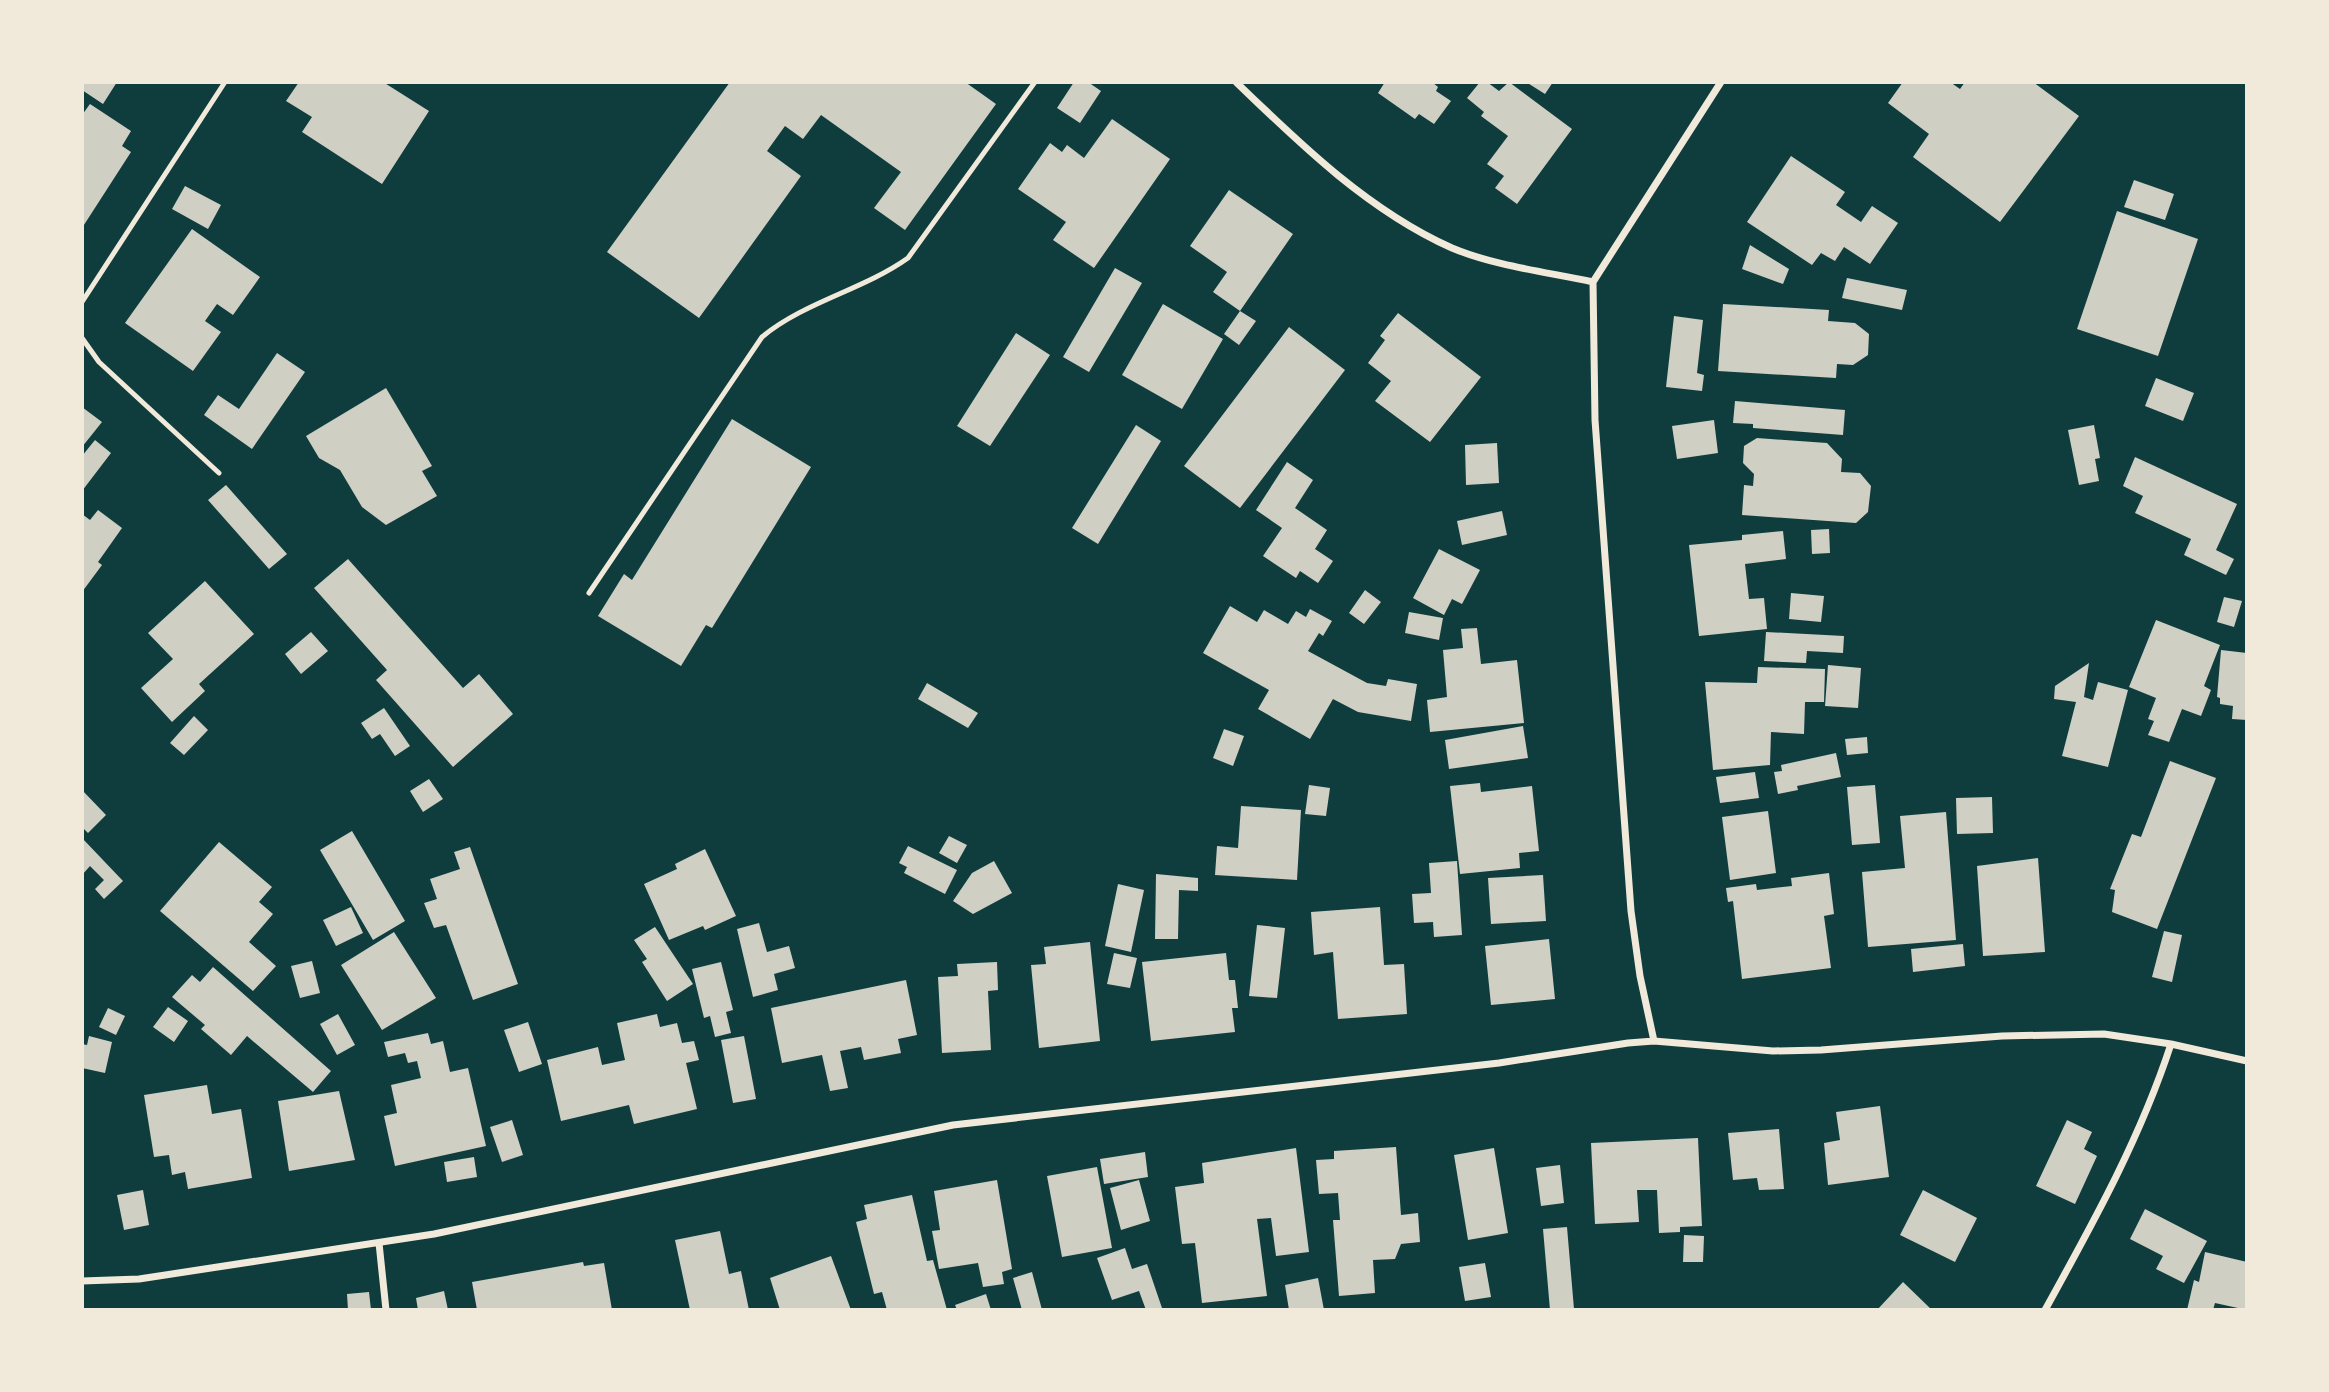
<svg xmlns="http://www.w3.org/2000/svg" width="2329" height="1392" font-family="'Nunito Sans',sans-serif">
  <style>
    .building { fill: #cfcfc3 }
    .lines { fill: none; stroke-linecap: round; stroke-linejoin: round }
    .service { stroke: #f1e9da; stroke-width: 5 }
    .minor { stroke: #f1e9da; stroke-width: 7 }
  </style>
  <rect width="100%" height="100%" fill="#0f3d3e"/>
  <!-- building -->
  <path class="building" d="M82,82h35l-14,22 -21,-14z
    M299,82h84l46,29 -47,73 -80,-52 10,-15 -26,-16z
    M730,82h235l31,22 -91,126 -31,-22 27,-36 -80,-57 -18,24 -18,-13 -18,25 34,25 -102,142 -92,-66z
    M1074,82h14l13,9 -21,32 -23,-15z
    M1385,82h47l6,5 -2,4 15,10 -17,23 -15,-10 -4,5 -37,-26z
    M1480,82h7l12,9 10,-9 63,47 -55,75 -22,-16 9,-12 -17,-12 21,-28 -27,-20 3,-4 -17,-14z
    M1526,82h27l-8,12z
    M1903,82h47l10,7 5,-7h68l46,34 -79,106 -87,-65 16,-23 -41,-31z
    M90,104l41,27 -9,15 9,6 -49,76v-113z
    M1112,119l58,40 -76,109 -41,-28 13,-18 -48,-33 32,-46 12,9 5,-7 17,13z
    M1791,156l54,36 -9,13 25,17 11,-16 26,17 -28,41 -26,-17 -9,14 -14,-8 -9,12 -65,-43z
    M2134,180l40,14 -9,26 -41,-13z
    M185,186l36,19 -13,24 -36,-20z
    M1229,190l64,44 -53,77 -27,-19 14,-20 -37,-26z
    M2117,211l81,28 -40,117 -81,-27z
    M192,229l68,48 -27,38 -16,-11 -12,17 16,11 -28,39 -68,-48z
    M1750,245l39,24 -6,15 -41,-15z
    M1115,268l27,15 -53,89 -26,-15z
    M1847,278l60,12 -5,20 -60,-12z
    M1163,304l60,35 -41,70 -60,-34z
    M1723,304l106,6 -1,11 27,2 14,11 -1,21 -15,10 -16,-1 -1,14 -118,-7z
    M1240,311l16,10 -17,24 -15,-11z
    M1398,313l83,64 -51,65 -55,-41 16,-20 -23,-18 17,-23 -5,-4z
    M1674,316l29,4 -6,53 7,2 -2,16 -36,-4z
    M1289,327l56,43 -105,138 -56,-42z
    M1016,333l34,22 -60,91 -33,-20z
    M277,353l28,19 -53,77 -48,-34 14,-20 21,14z
    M2156,378l38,15 -11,28 -38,-15z
    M386,388l46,78 -10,5 15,25 -51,29 -24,-18 -22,-37 -21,-12 -13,-22z
    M1735,401l110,9 -2,25 -90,-7v-4l-20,-1z
    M82,407l20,15 -20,25z
    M732,419l79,48 -99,161 -6,-3 -25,41 -83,-50 26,-42 8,6z
    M1714,420l4,33 -41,6 -5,-33z
    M1136,425l25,16 -63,103 -26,-16z
    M2094,425l6,33 -5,1 4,22 -20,4 -11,-55z
    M1757,438l70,5 15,16 -1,13 19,1 11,13 -3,26 -12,11 -114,-8 2,-30 9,1 1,-12 -11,-11 1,-17z
    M95,440l16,13 -29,38v-35z
    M1497,443l2,40 -33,2 -1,-40z
    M2135,457l102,47 -21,46 18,9 -8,16 -42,-20 7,-16 -56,-26 8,-17 -20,-10z
    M1287,462l26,18 -18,28 32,22 -12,19 18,12 -15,22 -18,-12 -4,7 -33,-22 19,-28 -26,-18z
    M226,485l61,69 -18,15 -61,-69z
    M98,510l24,18 -24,34 4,3 -20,27v-78l8,6z
    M1502,511l5,24 -45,10 -5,-24z
    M1829,529l1,24 -18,1 -1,-24z
    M1783,531l3,28 -41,5 4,35 15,-1 3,31 -68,7 -10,-91 53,-5v-5z
    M1439,549l41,21 -18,34 -10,-5 -8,16 -31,-17z
    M348,559l115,129 16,-14 34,40 -60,53 -77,-87 11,-10 -73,-82z
    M205,581l49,53 -55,50 6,7 -33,31 -31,-34 32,-29 -25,-26z
    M1365,590l16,12 -17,22 -15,-11z
    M1791,593l33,3 -3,26 -32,-3z
    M2224,597l18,4 -8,26 -17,-5z
    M1230,606l27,16 7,-12 24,14 8,-13 10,6 4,-8 22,12 -9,15 -4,-3 -11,18 59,32 19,3 2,-7 29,5 -6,37 -53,-9 -25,-13 -23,40 -52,-30 11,-19 -66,-37z
    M1409,612l34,6 -4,22 -34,-7z
    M2156,620l64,25 -16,41 7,4 -10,26 -19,-7 -13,33 -21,-7 6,-14 -6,-2 8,-21 -27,-11z
    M1477,628l4,36 36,-4 7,63 -94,9 -3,-32 20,-3 -4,-47 20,-2 -2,-19z
    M311,632l17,19 -27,23 -16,-20z
    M1766,632l78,4 -1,17 -36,-2 -1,12 -42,-2z
    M2221,650l26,3v67l-15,-1 1,-13 -13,-2v-6l-3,-1z
    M2089,663l-5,34 9,3 5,-18 30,8 -20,77 -46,-11 14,-54 -22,-3 1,-13z
    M1828,665l33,3 -3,40 -33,-2z
    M1758,667l67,2 -1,33h-19l-1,32 -33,-2 -1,33 -57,5 -8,-88 52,1z
    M927,683l51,30 -10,15 -50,-29z
    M384,708l26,38 -15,10 -15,-22 -8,5 -11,-16z
    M194,716l14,14 -24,25 -14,-12z
    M1523,726l5,32 -79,11 -4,-29z
    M1224,729l20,7 -11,30 -20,-8z
    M1867,737l1,16 -21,2 -2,-16z
    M1836,753l5,24 -44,9 1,4 -20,4 -4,-22 8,-1 -1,-6z
    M2170,761l46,17 -59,151 -45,-17 3,-22 -5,-1 22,-55 9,3z
    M1755,772l4,26 -39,5 -4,-26z
    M429,779l14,20 -20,13 -13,-21z
    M1480,783l1,9 51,-6 7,65 -20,2 1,15 -60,6 -10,-88z
    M1309,785l21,3 -4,28 -21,-2z
    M1875,785l5,58 -28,2 -5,-58z
    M82,790l24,25 -18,18 -6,-6z
    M1992,797l1,36 -36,1 -1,-36z
    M1241,806l60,4 -4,70 -82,-5 2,-29 21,2z
    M1768,811l8,62 -46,7 -8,-63z
    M1946,812l10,128 -88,7 -6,-75 43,-4 -5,-52z
    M352,831l53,90 -32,19 -53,-90z
    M949,836l18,9 -10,18 -18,-10z
    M82,838l41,43 -19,18 -9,-10 9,-9 -14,-14 -8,9z
    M219,842l53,45 -13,15 14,12 -24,28 27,24 -23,25 -93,-80z
    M908,846l49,24 -12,24 -41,-21 3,-6 -8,-4z
    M470,847l48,137 -45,16 -27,-75 -12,3 -10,-25 13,-4 -7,-20 30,-10 -6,-17z
    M705,849l31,67 -31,14 -2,-4 -34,14 -25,-56 33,-15 -2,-5z
    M2038,858l7,94 -62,4 -6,-90z
    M994,861l18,32 -39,21 -20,-13 19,-28z
    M1457,861l5,74 -28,2 -1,-15 -19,1 -2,-29 19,-1 -2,-30z
    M1829,873l5,41 -10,2 7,52 -89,11 -9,-78 -5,1 -2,-14 30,-4 1,6 35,-4 -1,-8z
    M1156,874l42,4v13l-19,-1 -1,49h-23z
    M1543,875l3,46 -55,3 -3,-46z
    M1118,884l26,6 -13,62 -26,-6z
    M351,907l12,26 -27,13 -13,-26z
    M1380,907l4,58 20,-1 3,50 -69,5 -5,-67 -19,3 -3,-43z
    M759,923l8,29 22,-6 6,22 -21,6 4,16 -25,7 -16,-68z
    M1257,925l28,3 -8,70 -28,-2z
    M655,927l38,57 -26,17 -25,-39 5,-3 -13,-19z
    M2164,931l18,4 -10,47 -20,-5z
    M394,932l42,66 -54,32 -41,-65z
    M1549,939l6,60 -64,6 -6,-59z
    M1090,942l10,99 -61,7 -8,-83 15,-1 -2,-17z
    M1963,944l2,22 -52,6 -2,-23z
    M1114,953l23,5 -7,30 -23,-4z
    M1226,953l3,27h6l3,28h-6l3,24 -84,9 -9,-79z
    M312,961l8,32 -20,5 -9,-32z
    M721,962l12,48 -7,2 5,21 -16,4 -5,-21 -6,2 -12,-49z
    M997,962l1,28 -10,1 3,59 -49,3 -4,-76 20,-1 -1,-12z
    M213,967l118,104 -18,21 -66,-56 -16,19 -30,-26 4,-4 -33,-28 20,-22 8,7z
    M906,980l11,55 -19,4 3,14 -37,7 -3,-13 -21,4 8,37 -18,3 -8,-36 -40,8 -11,-55z
    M168,1007l20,14 -14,21 -21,-15z
    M108,1008l17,8 -9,19 -17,-8z
    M338,1014l17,31 -18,10 -17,-31z
    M657,1014l3,13 17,-4 5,20 12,-2 5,19 -13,3 11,46 -63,15 -5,-19 -68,16 -14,-61 51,-13 4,18 23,-5 -8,-37z
    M528,1022l14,42 -23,8 -15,-42z
    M428,1033l3,11 12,-3 7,31 18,-4 18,78 -91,20 -11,-50 13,-3 -6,-28 30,-7 -4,-17 -9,2 -3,-10 -17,4 -4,-15z
    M89,1036l23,6 -7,31 -23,-5v-24l5,1z
    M744,1036l12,63 -23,4 -12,-63z
    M207,1085l5,29 29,-5 11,69 -64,11 -3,-17 -13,3 -3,-20 -15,2 -10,-62z
    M339,1091l16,69 -66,11 -11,-70z
    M1880,1106l9,71 -61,8 -4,-42 16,-3 -4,-28z
    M512,1120l11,35 -21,7 -12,-35z
    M2067,1120l25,12 -8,17 13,7 -22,48 -39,-18z
    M1779,1129l5,60 -25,1 -2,-12 -24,2 -5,-47z
    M1698,1138l4,88 -22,1v5l-21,1 -2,-43h-20l2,32 -44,2 -4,-81z
    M1396,1147l5,68 17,-2 2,29 -19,2 -6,15 -22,1 2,33 -36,3 -6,-76h7l-2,-27 -19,1 -3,-34 18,-1v-8z
    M1296,1148l13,104 -33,4 -5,-38 -14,1 10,77 -65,7 -7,-60 -13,1 -7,-57 29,-4 -2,-20z
    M1494,1148l14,85 -40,7 -14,-85z
    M1145,1152l3,25 -44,7 -4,-25z
    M474,1157l3,20 -30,5 -3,-20z
    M1560,1165l4,38 -23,3 -5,-38z
    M1097,1167l15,81 -50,9 -15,-81z
    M997,1180l15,89 -10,3 2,12 -21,3 -5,-24 -39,6 -7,-38 8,-1 -6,-39z
    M1139,1180l11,41 -29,9 -11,-42z
    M143,1190l6,35 -25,5 -7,-35z
    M1923,1190l54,28 -22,44 -55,-27z
    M912,1195l15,66 6,-1 14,50h-60l-5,-18 -8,2 -18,-72 11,-3 -3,-14z
    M2145,1209l62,32 -23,42 -28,-14 7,-13 -33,-17z
    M1567,1227l7,82 -24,1 -7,-81z
    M720,1231l9,43 12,-3 8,39h-59l-15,-70z
    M1684,1235l20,1 -1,26h-20z
    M1125,1248l7,21 15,-5 15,44 -16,2 -7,-19 -27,9 -15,-42z
    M2205,1252l42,10v48l-32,-7 -2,7h-26l7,-30 5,2z
    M831,1256l20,54h-71l-10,-32z
    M583,1262l1,4 20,-3 8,47h-135l-5,-28z
    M1485,1263l6,34 -26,4 -6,-34z
    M1032,1272l10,38h-20l-9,-32z
    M1318,1278l6,32h-35l-4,-25z
    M1903,1282l29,28h-55z
    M444,1291l4,19h-30l-2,-12z
    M369,1292l2,18h-23l-1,-16z
    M986,1294l5,16h-34l-2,-5z"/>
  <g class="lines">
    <!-- service -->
    <path class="service" d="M82,302l143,-220
      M82,338l17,24 120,111
      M589,593l173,-256c42,-35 101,-47 146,-79l127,-176"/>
    <!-- minor -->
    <path class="minor" d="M1236,82c64,62 133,129 216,166 43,18 95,24 141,34
      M1654,1041l-14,-65 -9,-65 -36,-491 -2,-138 128,-200
      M379,1243l7,67
      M82,1281l57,-2 295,-45 519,-109 546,-62 129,-20 26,-2 119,10 48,-1 181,-14 102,-2 67,10 76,17
      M2045,1310c48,-87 95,-171 126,-266"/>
  </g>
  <!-- border -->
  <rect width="2329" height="1392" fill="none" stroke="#f1e9da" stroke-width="168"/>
</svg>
